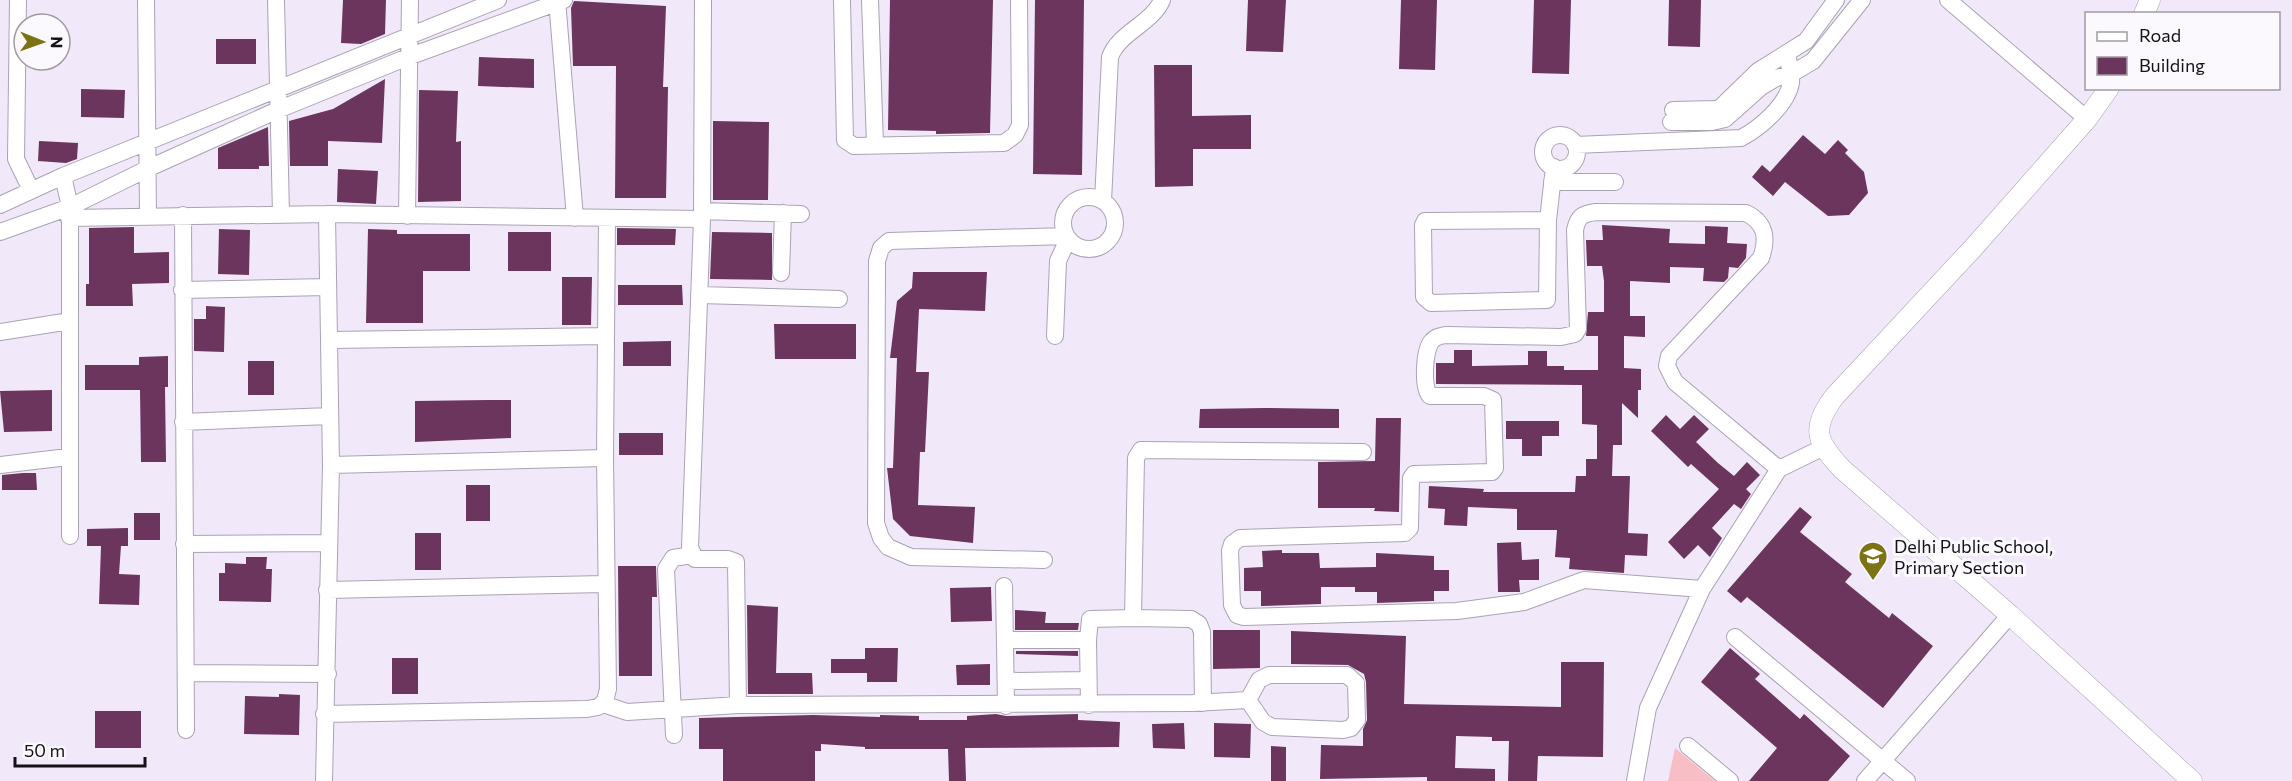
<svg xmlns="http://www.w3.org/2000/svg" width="2292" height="781" font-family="Commissioner,sans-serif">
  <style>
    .green { fill: #f8bec5 }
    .building { fill: #6c355d }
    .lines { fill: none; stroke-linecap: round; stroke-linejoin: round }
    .minor-casing { stroke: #aba2b3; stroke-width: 18 }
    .tertiary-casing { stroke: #aba2b3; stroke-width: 21 }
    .minor { stroke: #fff; stroke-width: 16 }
    .tertiary { stroke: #fff; stroke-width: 20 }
    .labels { text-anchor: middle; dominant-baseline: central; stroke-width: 6; stroke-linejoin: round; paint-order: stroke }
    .poi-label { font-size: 18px; fill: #141117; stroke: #fbf9fd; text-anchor: start }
  </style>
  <rect width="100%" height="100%" fill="#f1e9fa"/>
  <!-- green -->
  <path class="green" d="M1675,748l40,33h-47z"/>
  <!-- building -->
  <path class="building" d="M343,0h43l-1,34 -24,10 -20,-1z
    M890,0h103l-3,133 -54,1v-3l-48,-1z
    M1035,0h49l-2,175 -49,-1z
    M1248,0h38l-3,52 -37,-1z
    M1401,0h36l-2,70 -36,-1z
    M1534,0h37l-2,74 -37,-1z
    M1669,0h32l-1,47 -32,-1z
    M574,1l92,5 -3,81h5l-2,111h-51l1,-132h-43l-2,-58z
    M216,39h40v25h-40z
    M479,57l55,2v29l-56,-2z
    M1154,65h38v51l59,-1v34h-58v37l-38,1z
    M385,79l-3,64 -54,-2v25h-38l-1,-45 44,-12z
    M81,89l44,1 -1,28 -43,-1z
    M419,90l39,1 -2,51 5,-1v60l-43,1z
    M713,121l56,1 -1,78h-55z
    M268,127l1,39h-10v3h-41v-21z
    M1803,135l22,19 13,-14 10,10 -3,3 19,19 4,21 -19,22 -21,1 -43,-34 -12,14 -21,-19 10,-12 8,7z
    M39,141l39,2 -1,16 -11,4 -28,-2z
    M338,169l40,2 -2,33 -39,-2z
    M1602,225l68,4 -1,14 36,1v-18l23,1 -1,16 20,1 -1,14 -8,10 -9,-1 -1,11 -4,4 -21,-1 1,-13 -34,-1v16l-40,-2v35h15v21l-21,-1v32l17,1v21h-3v28l-16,-15v42h-9l-1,31h18l-2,57 20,1 -1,22 -22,-1 -1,18 -55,-4 1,-11 -15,-1 2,-27h-40v-21l-49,-2 -1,19 -23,-1 1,-16 -17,-1 1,-22 55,3 -1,3h92l1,-16h10v-17h11v-34l-15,-1v-39l-146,-1v-21h18v-13h18v16l56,-1v-14h19v15h17v4h34v-34h-12l2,-24h16v-31l-2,-15h-15l-1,-26h17z
    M134,227v26l35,-1v31l-37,1 1,22h-47v-22h3v-56z
    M617,228l59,1 -1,16h-58z
    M219,229l31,1 -1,45 -31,-1z
    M368,229l29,1v4h73v37h-47v52h-57z
    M508,232h43v39h-43z
    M712,232l60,1v47l-62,-1z
    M913,272h74l-2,39 -66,-2 -3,63h13l-4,80h-5l-2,53 57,2 -2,36 -63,-7 -17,-17 -6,-51h6l4,-110h-7l7,-57 15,-13z
    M562,277h30l-1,48h-29z
    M618,285h64l1,20h-65z
    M206,306l19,1 -1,45 -30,-1v-32h12z
    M774,324h82v35h-81z
    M671,341v25h-48v-24z
    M168,356v31h-3l1,75h-25l-1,-72h-55v-25h54v-8z
    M248,361h26v34h-26z
    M52,390v41l-48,1 -4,-41z
    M488,400h23v38l-96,4v-41z
    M1265,408l74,1v19h-140l1,-19z
    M1666,415l14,14 14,-14 15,14 -13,13 22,21 16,13 13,-14 13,13 -14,14 5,5 -10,15 -7,-5 -22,24 10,10 -12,19 -12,-12 -14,14 -16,-17 51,-53 -28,-25 -3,3 -37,-36z
    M1376,418h25l-2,94 -25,-1 1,-3h-57v-46l57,-1z
    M1506,421h53v15h-17v20h-20v-17h-16z
    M619,433h44v22h-44z
    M23,473h13l1,17h-35v-15z
    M466,485h24v36h-24z
    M1800,507l12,10 -12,15 52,42 -7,8 44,36 3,-5 41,33 -50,62 -136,-111 -6,6 -14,-12z
    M134,513h26v27h-26z
    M128,528v18h-7l-2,28 21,1 -1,30 -40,-1 2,-58h-14v-17z
    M415,533h26v37h-26z
    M1521,542l1,18 17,-1v21h-20l1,12h-22l-1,-49z
    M1282,550v3h37l1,15 56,-1v-14l58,3v14h15v21h-15v10l-57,2v-11h-22v-5h-34v17l-60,2v-15h-17v-23l19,-1 -1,-16z
    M246,557h21l-1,12h6l-1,33 -52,-1v-28h6v-10l21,1z
    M618,566h38l1,31h-5v79h-33z
    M991,587l1,34 -41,1 -1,-34z
    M747,605l31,2 -2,66h36l1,21h-65z
    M1015,610l31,2 -1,11h34l-1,7h-63z
    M1213,630h47v38l-47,1z
    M1291,631l115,5 -2,68 157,3v-45h43l-1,95 -65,-1 -1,25h-29l1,-40h-17v-4l-36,-1 -1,32 40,1v12h-68v-4l-107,2 1,-34 42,1v-17l4,-9 -1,-38 -2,-8 -16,-9 -57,-1z
    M865,648h33l-1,34h-30v-9h-36v-14h34z
    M1730,648l30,26 -5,5 45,40 4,-5 46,42 -22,25h-79l28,-33 -76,-66z
    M1016,651h62v5l-62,-2z
    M392,658h26v36h-26z
    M990,664v21h-33l-1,-20z
    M279,694l21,1 -1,40 -55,-1 1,-38 34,1z
    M95,711h46v37h-46z
    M996,714l10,2 72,-2v6l42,2 -1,25 -154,1 1,33h-17l-1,-32h-83v-2l-44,-3v7h-6v30h-92v-32h-24v-31l114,-3 67,2v-2l39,1v4h48v-4z
    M1184,723l1,26 -32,-1 -1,-24z
    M1214,723l37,1 -1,34 -36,-1z
    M1271,746l15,1v34h-15z"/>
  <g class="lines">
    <!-- minor casing -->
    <g class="minor-casing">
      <path id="minor" d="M18,0l-2,159 15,31
        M146,0l2,216
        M276,0l5,214
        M557,0l18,218
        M703,0l-1,219 -12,328 5,12h33l8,3 2,143
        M842,0l3,140 9,6 150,-3 11,-8 5,-10 -1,-125
        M870,0l5,145
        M1948,0l139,119
        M1673,110l42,-1 6,-2 37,-36 48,-30 30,-41
        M1671,122h41l13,-3 36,-32 15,-9 15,-4 22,-13 49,-61
        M1543 152a17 17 0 1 1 34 0a17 17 0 1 1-34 0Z
        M1575,145l166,-7c19,-10 46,-33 50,-55 1,-10 -2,-19 -4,-28
        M63,176l7,31v329
        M1552,182h63
        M1063 223a26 26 0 1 1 52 0a26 26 0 1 1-52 0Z
        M1103,201l7,-144c9,-25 42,-33 52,-57
        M0,205l63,-29 435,-176
        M702,211l99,3
        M183,215l3,515
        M407,216l3,-216
        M69,218l258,-4 375,5
        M1548,220l-123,1 -2,4 1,72 7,6 116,-3 1,-80 6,-53
        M0,232l70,-25 79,-39 131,-59 128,-52 156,-57
        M781,273l2,-60
        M182,290l146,-3
        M699,295l140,4
        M0,332l70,-11
        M1055,336l3,-75 10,-22
        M330,340l275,-4
        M183,422l146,-6
        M0,465l68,-8
        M331,465l274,-7
        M184,544l145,-1
        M1044,560l-133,-3 -23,-10 -7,-9 -5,-15 1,-262 4,-13 8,-7 177,-5
        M1004,586l2,120
        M1702,589l-118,-9 -60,22 -67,9 -213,6 -7,-2 -5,-10 -2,-54 2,-7 8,-6 165,-5 5,-5 1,-50 3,-4 78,-2 3,-4 -2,-68 -9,-4h-54c-8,-8 -6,-47 2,-55 3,-4 8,-5 13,-6l116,2 14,-3 3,-5 -3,-99c3,-14 7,-16 21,-18l150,1c20,10 22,25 15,45l-92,98 -2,10 8,16 104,87
        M327,590l278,-6
        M1133,618l58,1 8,5 3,8 1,71
        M1735,637l172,144
        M1005,640h83
        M186,673l142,1
        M1006,681l82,-1
        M603,704l24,8 111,-7 455,-2 55,-3 11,-20 10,-5h78l9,8 1,37 -6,8 -8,2 -71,-3 -9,-5 -15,-22
        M1089,705l-1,-65 2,-21 43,-1 3,-160 5,-8 222,2
        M324,714l263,-5 11,-2 7,-6 3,-12 -3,-231 2,-239
        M674,735l-8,-166 7,-11 19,-3
        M1688,746l42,35
        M324,781l7,-316 -4,-251
        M1635,781l13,-73 54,-119 77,-120 43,-21
        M1865,781l145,-166"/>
    </g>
    <!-- tertiary casing -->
    <g class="tertiary-casing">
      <path id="tertiary" d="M2144,14l6,-14
        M2109,88l-22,31 -113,128 -140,150c-24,33 -17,45 8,72l168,146 182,166"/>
    </g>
    <!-- minor -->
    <use href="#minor" class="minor"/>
    <!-- tertiary -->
    <use href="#tertiary" class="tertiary"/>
  </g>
  <!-- icons -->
  <defs>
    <g id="school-pin" transform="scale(1.5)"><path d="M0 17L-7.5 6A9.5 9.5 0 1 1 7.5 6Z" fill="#7d7315" stroke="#fbf9fd"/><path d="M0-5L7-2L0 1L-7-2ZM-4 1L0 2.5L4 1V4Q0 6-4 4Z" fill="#fff"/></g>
  </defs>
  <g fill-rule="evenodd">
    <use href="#school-pin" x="1873" y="556"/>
  </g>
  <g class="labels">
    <!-- poi labels -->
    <g class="poi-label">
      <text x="1894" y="546">Delhi Public School,<tspan x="1894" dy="21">Primary Section</tspan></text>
    </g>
  </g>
  <!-- legend -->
  <rect x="2085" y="12" width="195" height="78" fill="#fbf9fd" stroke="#9f9ca1" stroke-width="1.5"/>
  <rect x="2097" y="32" width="30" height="9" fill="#ffffff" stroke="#9f9ca1" stroke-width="1.5"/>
  <text x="2139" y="42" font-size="18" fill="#141117">Road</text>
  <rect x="2097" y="57" width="30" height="18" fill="#6c355d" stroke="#9f9ca1" stroke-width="1.5"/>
  <text x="2139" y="72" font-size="18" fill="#141117">Building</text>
  <!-- north arrow -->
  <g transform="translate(42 42) rotate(91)"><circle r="28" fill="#fbf9fd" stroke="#9f9ca1" stroke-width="1.5"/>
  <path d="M0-4.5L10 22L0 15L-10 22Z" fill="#7d7315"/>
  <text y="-9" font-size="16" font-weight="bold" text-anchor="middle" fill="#141117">N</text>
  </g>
  <!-- scale -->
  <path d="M15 757v9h130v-9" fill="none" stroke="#141117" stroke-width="3"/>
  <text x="24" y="757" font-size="18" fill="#141117" stroke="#fbf9fd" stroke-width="4.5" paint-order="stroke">50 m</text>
</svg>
